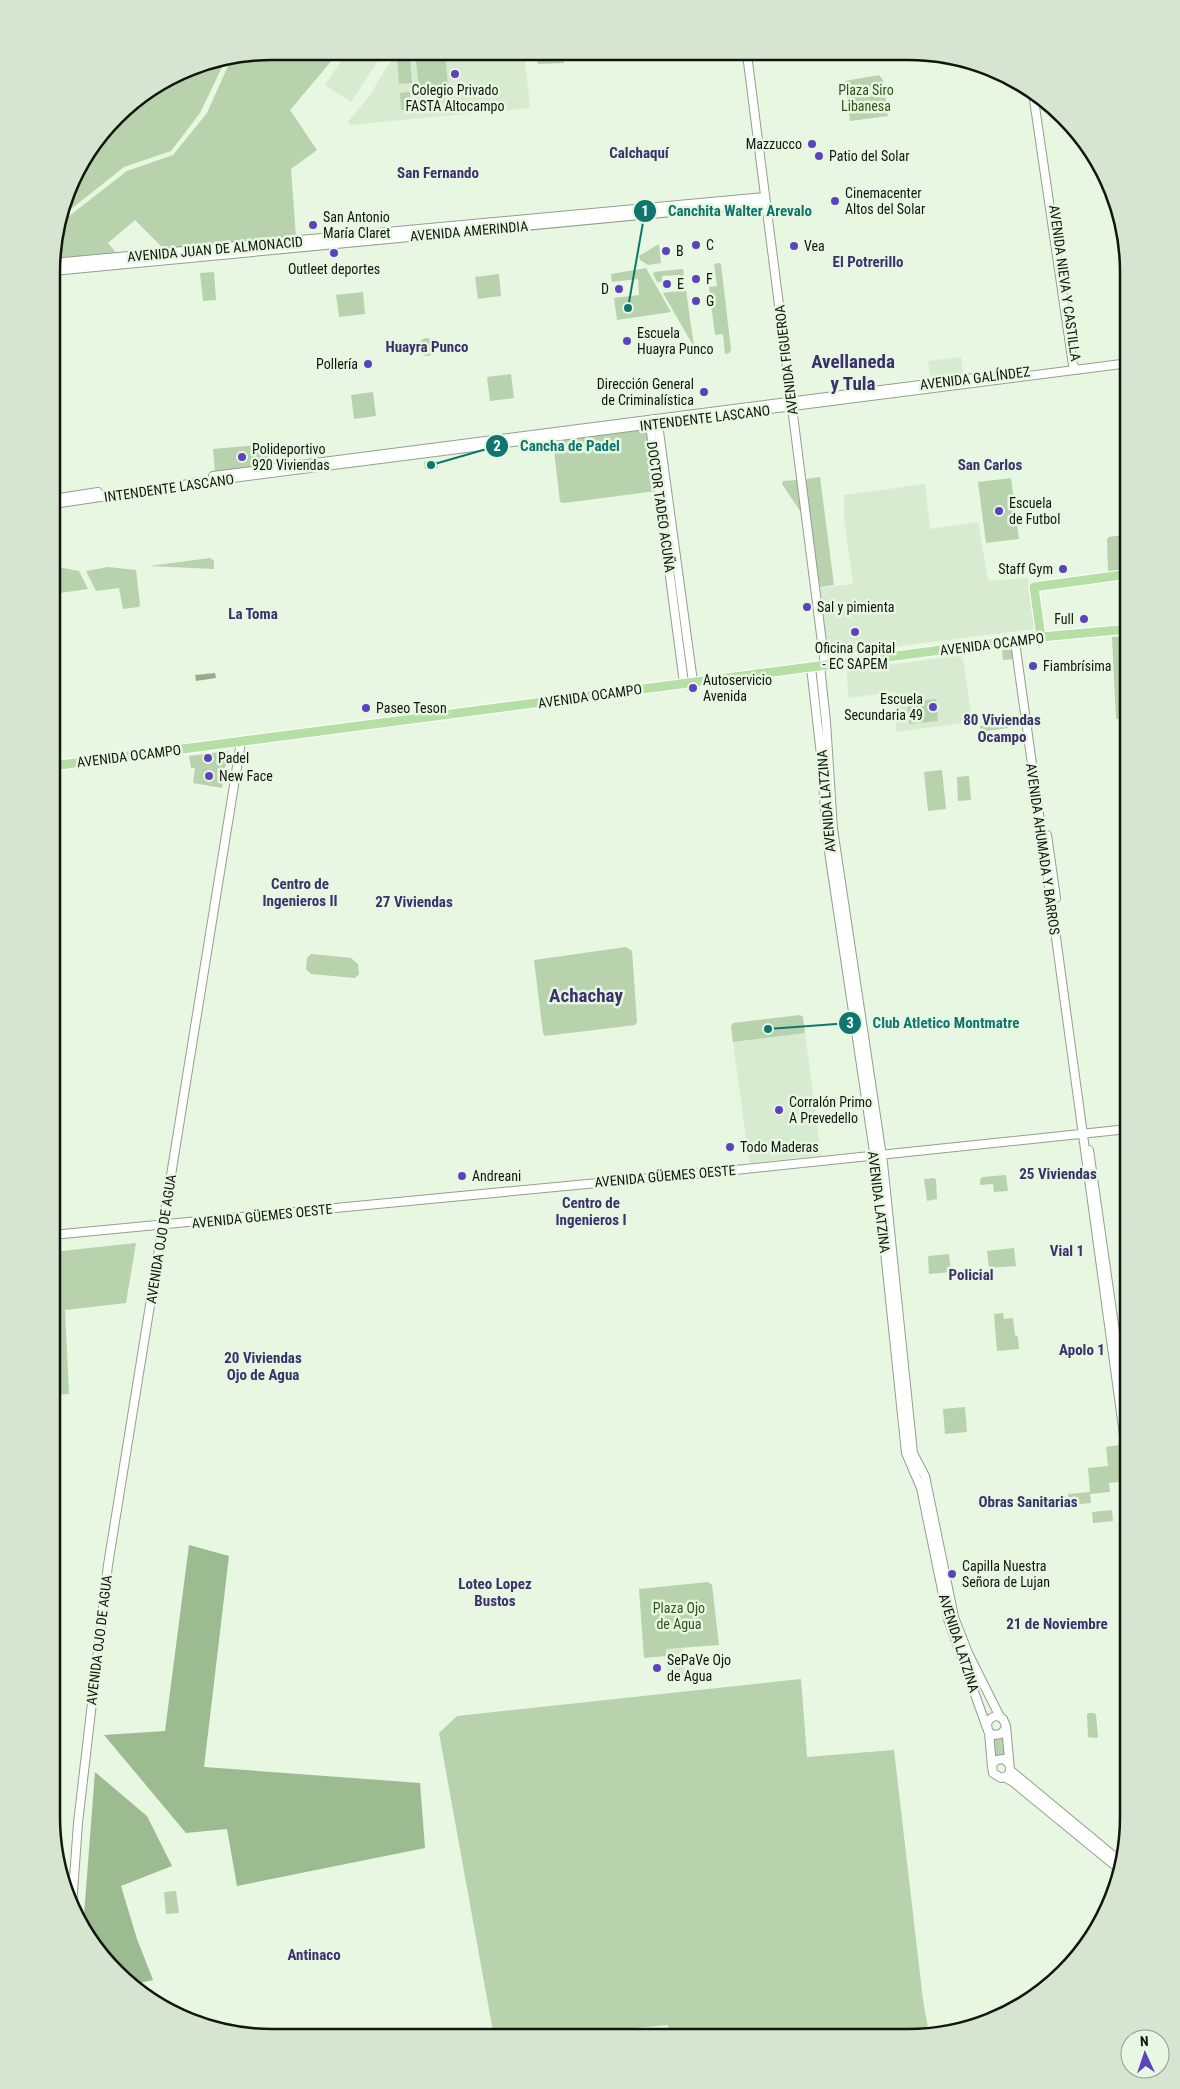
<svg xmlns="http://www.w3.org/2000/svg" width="1180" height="2089" font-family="'Roboto Condensed',sans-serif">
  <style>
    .built { fill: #d7ebd0 }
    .green { fill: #b7d2ad }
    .forest { fill: #9cbb90 }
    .water { fill: #92b086 }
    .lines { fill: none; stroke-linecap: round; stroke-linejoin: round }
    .secondary-casing { stroke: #92a08d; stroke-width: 10 }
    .primary-casing { stroke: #fff; stroke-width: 11 }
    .secondary { stroke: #fff; stroke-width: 8 }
    .primary { stroke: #b6dfa5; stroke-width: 9 }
    .poi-dot { fill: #5c43bc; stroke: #e7f7e1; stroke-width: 2 }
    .labels { text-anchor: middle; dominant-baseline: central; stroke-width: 5; stroke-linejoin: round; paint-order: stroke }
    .poi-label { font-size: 14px; fill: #11160f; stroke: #e7f7e1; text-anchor: start }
    .park-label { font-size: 14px; fill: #2e551b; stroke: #e7f7e1 }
    .street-label { font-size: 14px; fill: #11160f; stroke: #e7f7e1 }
    .neighbourhood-label { font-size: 15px; font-weight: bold; fill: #3a316d; stroke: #e7f7e1 }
    .district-label { font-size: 19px; font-weight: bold; fill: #3a316d; stroke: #e7f7e1 }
    .rim { fill: none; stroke: #11160f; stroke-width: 2.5 }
    .leader { fill: none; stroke: #0f766e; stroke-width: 2 }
    .callout-dot { fill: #0f766e; stroke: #e7f7e1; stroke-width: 2 }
    .mark-label { font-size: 15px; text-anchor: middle; font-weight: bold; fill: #fff }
    .callout-label { font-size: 15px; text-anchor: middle; font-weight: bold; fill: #0f766e; stroke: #e7f7e1; stroke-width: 5; stroke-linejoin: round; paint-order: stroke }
  </style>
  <rect width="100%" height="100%" fill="#e7f7e1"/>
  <!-- built -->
  <path class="built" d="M347,52h37l-33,50 -26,-17z
    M396,52l128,1 6,53 -2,2 -178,17 -2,-3 22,-27z
    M961,357l2,14 -2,3 -28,4 -3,-2 -2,-15z
    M925,484l5,45 48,-7 10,59 40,-3 6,51 -206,26 -8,-67 33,-4 -9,-66v-23z
    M959,656l4,2 9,64 -76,10v-40l-48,6 -1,-28z
    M805,1033l16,122 -71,8 -1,-3 -16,-118z
    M683,1648l3,29 -18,2 -2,-30z"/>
  <!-- green -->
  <path class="green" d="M272,51l67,1 -49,58 27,40 -26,19 5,68 -131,13 -30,-30 -27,23 9,11 -64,5v-16l6,-19 68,-53 46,-16 34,-42 24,-54z
    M415,52h30l3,33 -29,3z
    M535,53h28l1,10 -26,1z
    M410,57l2,26 -13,1 -2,-26z
    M225,61l-25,52 -29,38 -47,16 -63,50 13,-43 52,-68 62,-38z
    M879,75l4,5 5,36 -38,5 -5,-40z
    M410,92l1,17 -10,1 -1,-17z
    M659,244l2,19 -13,2 -8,-5 -1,-4z
    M719,263l2,1 10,86 -2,3 -4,1 -2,-20 -8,1 -6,-48 8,-1 -3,-22z
    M646,268l25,44 -54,8 -3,-22 25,-3 -1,-16 -26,3 -1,-8z
    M683,269l11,78 -31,-54 17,-2 -1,-16 -17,1v6h-5l-4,-8 1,-2z
    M214,272l2,28 -13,1 -3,-28z
    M499,274l2,22 -23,3 -3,-22z
    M363,292l2,22 -26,3 -3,-22z
    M418 347a9 9 0 1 1 18 0a9 9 0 1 1-18 0Z
    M511,374l3,24 -24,3 -3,-24z
    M373,392l3,24 -22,3 -3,-24z
    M643,428l5,5 8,58 -92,12 -4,-1 -7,-60z
    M269,444l2,21 -56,8 -2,-24z
    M437,461l1,7 -13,1 -1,-7z
    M820,477l14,108 -14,2 -16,-104 3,-4z
    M1011,478l8,61 -33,4 -8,-61z
    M797,480l1,1 4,33 -20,-30 1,-3z
    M1129,534v36l-18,3 -3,-2 -1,-32 2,-2z
    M210,558l4,3v8l-65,-3z
    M53,566l26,5 9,18 -35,5z
    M108,567l28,3 4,34 -1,3 -16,2 -4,-21 -23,3 -10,-20z
    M1129,636v83h-13l-4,-82z
    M1002,650h10l3,9 -12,1z
    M936,699l2,22 -29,3 -2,-22z
    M1007,723l1,5 -27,4 -1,-6z
    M228,751l-6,37 -29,-5 2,-15h-4l-2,-12z
    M942,770l4,39 -18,2 -4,-39z
    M969,776l2,24 -13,1 -1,-24z
    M626,947l6,4 5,71 -2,3 -90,11 -2,-3 -9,-73z
    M311,954l40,4 7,6 1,10 -4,4 -44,-4 -5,-5 1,-11z
    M800,1015l3,2 2,16 -72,9 -2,-16 2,-3z
    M1006,1175l2,16 -14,1 -1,-8 -13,1v-5l2,-3z
    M934,1178l2,2 1,19 -10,2 -3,-22z
    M136,1243l-10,60 -61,7 4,84 -17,1v-143z
    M1014,1248l2,18 -27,2 -2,-17z
    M949,1254l2,18 -22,2 -1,-18z
    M1003,1313l1,6 9,-1 2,17 3,2 1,12 -22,2 -3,-37z
    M965,1407l2,25 -22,2 -2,-25z
    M1119,1445l5,4 4,32 -19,2 1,9 -20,2 1,9 -22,2 -1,-11 22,-2 -2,-24 20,-2 -2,-19z
    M1112,1510l1,11 -20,2 -1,-11z
    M708,1582l4,3 7,60 -53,4v7l-22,2 -5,-69z
    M801,1679l6,78 87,-7 29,250 6,34 -21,4 -238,-1 -2,-12 -139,12h-35l-55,-304 18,-17z
    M1088,1713h6l2,2 2,22 -2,1 -8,-1 -1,-22z
    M1004,1733l3,24 -14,2 -2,-24z
    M176,1891l3,22 -13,1 -2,-22z"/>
  <!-- forest -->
  <path class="forest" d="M189,1545l40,11 -25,211 216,16 5,65 -188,38 -10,-57 -41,4 -82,-98 61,-4z
    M95,1772l52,44 25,50 -51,20 16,53 16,41 -23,5 -3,-2 -38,-43 -6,-12z"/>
  <!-- water -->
  <path class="water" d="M215,673l1,5 -20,3 -1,-6z"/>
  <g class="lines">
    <!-- secondary casing -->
    <g class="secondary-casing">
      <path id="secondary" d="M747,54l78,612
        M1033,93l40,272 4,5
        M53,263l712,-66
        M53,271l713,-68
        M213,476l777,-100
        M53,499l45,-7
        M53,504l156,-23 920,-118
        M1017,641l-1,8 32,230 80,585
        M820,666l6,56 7,107 50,334 30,290 12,23 29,141 14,36 32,64
        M811,667l10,88 6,83 49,327 30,288 15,35 27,131 39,109
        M684,683l-34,-258 3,-6 5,5 35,258
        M1047,835l9,63
        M1089,1150l39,273
        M52,1235l693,-66 383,-40
        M1006,1728l-5,6 -8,1 -5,-4 -1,-8c4,-7 10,-9 16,-4l3,7 4,44c0,5 -4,7 -9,8l-8,-5 -1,-8 4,-5 8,-1 5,5
        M989,1732l3,35
        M1010,1770l111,92
        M1004,1777l9,5 106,87
        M72,1906l6,-83 30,-258 133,-823"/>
    </g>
    <!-- primary casing -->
    <g class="primary-casing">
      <path id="primary" d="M1041,637l-7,-50 95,-13
        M52,766l989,-129 88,-8"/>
    </g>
    <!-- secondary -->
    <use href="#secondary" class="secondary"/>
    <!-- primary -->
    <use href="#primary" class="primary"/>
  </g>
  <!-- markers -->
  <g class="poi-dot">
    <circle cx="455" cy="74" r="5"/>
    <circle cx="812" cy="144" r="5"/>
    <circle cx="819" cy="156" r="5"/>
    <circle cx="835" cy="201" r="5"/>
    <circle cx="313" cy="225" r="5"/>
    <circle cx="696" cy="245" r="5"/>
    <circle cx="794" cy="246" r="5"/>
    <circle cx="666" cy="251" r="5"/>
    <circle cx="334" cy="253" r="5"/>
    <circle cx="696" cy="279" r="5"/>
    <circle cx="667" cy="284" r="5"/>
    <circle cx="619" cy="289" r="5"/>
    <circle cx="696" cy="301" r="5"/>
    <circle cx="627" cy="341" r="5"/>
    <circle cx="368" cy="364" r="5"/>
    <circle cx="704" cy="392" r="5"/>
    <circle cx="242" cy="457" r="5"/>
    <circle cx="999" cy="511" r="5"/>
    <circle cx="1063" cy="569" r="5"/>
    <circle cx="807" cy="607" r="5"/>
    <circle cx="1084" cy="619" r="5"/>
    <circle cx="855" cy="632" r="5"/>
    <circle cx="1033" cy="666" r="5"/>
    <circle cx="693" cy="688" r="5"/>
    <circle cx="933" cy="707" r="5"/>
    <circle cx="366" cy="708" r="5"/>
    <circle cx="208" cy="758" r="5"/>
    <circle cx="209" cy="776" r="5"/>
    <circle cx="779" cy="1110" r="5"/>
    <circle cx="730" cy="1147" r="5"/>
    <circle cx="462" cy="1176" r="5"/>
    <circle cx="952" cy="1574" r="5"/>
    <circle cx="657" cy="1668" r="5"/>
  </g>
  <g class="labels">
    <!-- poi labels -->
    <g class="poi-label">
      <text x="455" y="90" text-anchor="middle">Colegio Privado<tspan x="455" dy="16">FASTA Altocampo</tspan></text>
      <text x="802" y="144" text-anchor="end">Mazzucco</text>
      <text x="829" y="156">Patio del Solar</text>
      <text x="845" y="193">Cinemacenter<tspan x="845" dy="16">Altos del Solar</tspan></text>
      <text x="323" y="217">San Antonio<tspan x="323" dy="16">María Claret</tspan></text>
      <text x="706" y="245">C</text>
      <text x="804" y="246">Vea</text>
      <text x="676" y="251">B</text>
      <text x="334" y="269" text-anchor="middle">Outleet deportes</text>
      <text x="706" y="279">F</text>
      <text x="677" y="284">E</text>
      <text x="609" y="289" text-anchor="end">D</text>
      <text x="706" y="301">G</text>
      <text x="637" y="333">Escuela<tspan x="637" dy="16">Huayra Punco</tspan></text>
      <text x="358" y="364" text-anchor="end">Pollería</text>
      <text x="694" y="384" text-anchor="end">Dirección General<tspan x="694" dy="16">de Criminalística</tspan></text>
      <text x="252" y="449">Polideportivo<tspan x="252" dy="16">920 Viviendas</tspan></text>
      <text x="1009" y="503">Escuela<tspan x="1009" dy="16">de Futbol</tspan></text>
      <text x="1053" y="569" text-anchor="end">Staff Gym</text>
      <text x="817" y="607">Sal y pimienta</text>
      <text x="1074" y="619" text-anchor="end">Full</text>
      <text x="855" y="648" text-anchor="middle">Oficina Capital<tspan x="855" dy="16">- EC SAPEM</tspan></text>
      <text x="1043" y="666">Fiambrísima</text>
      <text x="703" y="680">Autoservicio<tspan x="703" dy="16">Avenida</tspan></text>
      <text x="923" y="699" text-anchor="end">Escuela<tspan x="923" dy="16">Secundaria 49</tspan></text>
      <text x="376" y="708">Paseo Teson</text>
      <text x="218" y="758">Padel</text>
      <text x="219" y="776">New Face</text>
      <text x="789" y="1102">Corralón Primo<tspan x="789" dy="16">A Prevedello</tspan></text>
      <text x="740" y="1147">Todo Maderas</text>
      <text x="472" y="1176">Andreani</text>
      <text x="962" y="1566">Capilla Nuestra<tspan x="962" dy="16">Señora de Lujan</tspan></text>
      <text x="667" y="1660">SePaVe Ojo<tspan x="667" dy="16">de Agua</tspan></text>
    </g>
    <!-- park labels -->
    <g class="park-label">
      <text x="866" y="90">Plaza Siro<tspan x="866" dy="16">Libanesa</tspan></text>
      <text x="679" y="1608">Plaza Ojo<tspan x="679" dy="16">de Agua</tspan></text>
    </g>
    <!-- street labels -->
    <g class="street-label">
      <text transform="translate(469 231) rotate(-5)">AVENIDA AMERINDIA</text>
      <text transform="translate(215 249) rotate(-5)">AVENIDA JUAN DE ALMONACID</text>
      <text transform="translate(1065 283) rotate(82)">AVENIDA NIEVA Y CASTILLA</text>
      <text transform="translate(786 360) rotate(-97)">AVENIDA FIGUEROA</text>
      <text transform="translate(975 378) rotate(-7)">AVENIDA GALÍNDEZ</text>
      <text transform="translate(705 418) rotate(-7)">INTENDENTE LASCANO</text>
      <text transform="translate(169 488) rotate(-8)">INTENDENTE LASCANO</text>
      <text transform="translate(661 507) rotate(82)">DOCTOR TADEO ACUÑA</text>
      <text transform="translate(992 644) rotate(-7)">AVENIDA OCAMPO</text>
      <text transform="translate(590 696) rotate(-8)">AVENIDA OCAMPO</text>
      <text transform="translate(129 756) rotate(-7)">AVENIDA OCAMPO</text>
      <text transform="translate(826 801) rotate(-95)">AVENIDA LATZINA</text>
      <text transform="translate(1043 849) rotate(82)">AVENIDA AHUMADA Y BARROS</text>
      <text transform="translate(665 1176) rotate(-5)">AVENIDA GÜEMES OESTE</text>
      <text transform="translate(879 1202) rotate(83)">AVENIDA LATZINA</text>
      <text transform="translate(262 1216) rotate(-6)">AVENIDA GÜEMES OESTE</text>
      <text transform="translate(161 1239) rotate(-81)">AVENIDA OJO DE AGUA</text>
      <text transform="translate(99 1640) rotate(-83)">AVENIDA OJO DE AGUA</text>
      <text transform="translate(959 1643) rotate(72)">AVENIDA LATZINA</text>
    </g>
    <!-- neighbourhood labels -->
    <g class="neighbourhood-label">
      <text x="639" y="153">Calchaquí</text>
      <text x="438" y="173">San Fernando</text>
      <text x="868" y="262">El Potrerillo</text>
      <text x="427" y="347">Huayra Punco</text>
      <text x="990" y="465">San Carlos</text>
      <text x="253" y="614">La Toma</text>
      <text x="1002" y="720">80 Viviendas<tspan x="1002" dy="17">Ocampo</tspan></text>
      <text x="300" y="884">Centro de<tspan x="300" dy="17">Ingenieros II</tspan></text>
      <text x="414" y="902">27 Viviendas</text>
      <text x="1058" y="1174">25 Viviendas</text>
      <text x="591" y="1203">Centro de<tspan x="591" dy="17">Ingenieros I</tspan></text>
      <text x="1067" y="1251">Vial 1</text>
      <text x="971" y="1275">Policial</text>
      <text x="1082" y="1350">Apolo 1</text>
      <text x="263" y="1358">20 Viviendas<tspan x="263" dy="17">Ojo de Agua</tspan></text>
      <text x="1028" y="1502">Obras Sanitarias</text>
      <text x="495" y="1584">Loteo Lopez<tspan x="495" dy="17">Bustos</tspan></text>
      <text x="1057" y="1624">21 de Noviembre</text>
      <text x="314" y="1955">Antinaco</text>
    </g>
    <!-- district labels -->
    <g class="district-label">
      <text x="853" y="361">Avellaneda<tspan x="853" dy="22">y Tula</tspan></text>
      <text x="586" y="995">Achachay</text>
    </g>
  </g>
  <!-- crop -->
  <path d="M0 0H1180V2089H0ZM272 60H908A212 212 0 0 1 1120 272V1817A212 212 0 0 1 908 2029H272A212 212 0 0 1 60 1817V272A212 212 0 0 1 272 60Z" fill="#d6e5d0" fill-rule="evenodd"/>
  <path class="rim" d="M272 60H908A212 212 0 0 1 1120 272V1817A212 212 0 0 1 908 2029H272A212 212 0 0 1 60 1817V272A212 212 0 0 1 272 60Z"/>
  <!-- callouts -->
  <path class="leader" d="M628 308L645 211M431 465L497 446M768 1029L850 1023"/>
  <g class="callout-dot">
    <circle cx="628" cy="308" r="5"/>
    <circle cx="431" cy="465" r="5"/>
    <circle cx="768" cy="1029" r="5"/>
    <circle cx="645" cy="211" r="12"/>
    <circle cx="497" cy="446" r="12"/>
    <circle cx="850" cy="1023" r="12"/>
  </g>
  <g class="mark-label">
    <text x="645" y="216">1</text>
    <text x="497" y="451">2</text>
    <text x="850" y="1028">3</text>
  </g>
  <g class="callout-label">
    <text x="740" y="216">Canchita Walter Arevalo</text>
    <text x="570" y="451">Cancha de Padel</text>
    <text x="946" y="1028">Club Atletico Montmatre</text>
  </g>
  <!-- north arrow -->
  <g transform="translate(1145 2054) rotate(357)"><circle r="24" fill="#e7f7e1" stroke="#919d8d"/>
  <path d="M0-4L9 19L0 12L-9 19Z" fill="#5c43bc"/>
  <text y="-8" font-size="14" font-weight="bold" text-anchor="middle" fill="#11160f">N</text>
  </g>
</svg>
